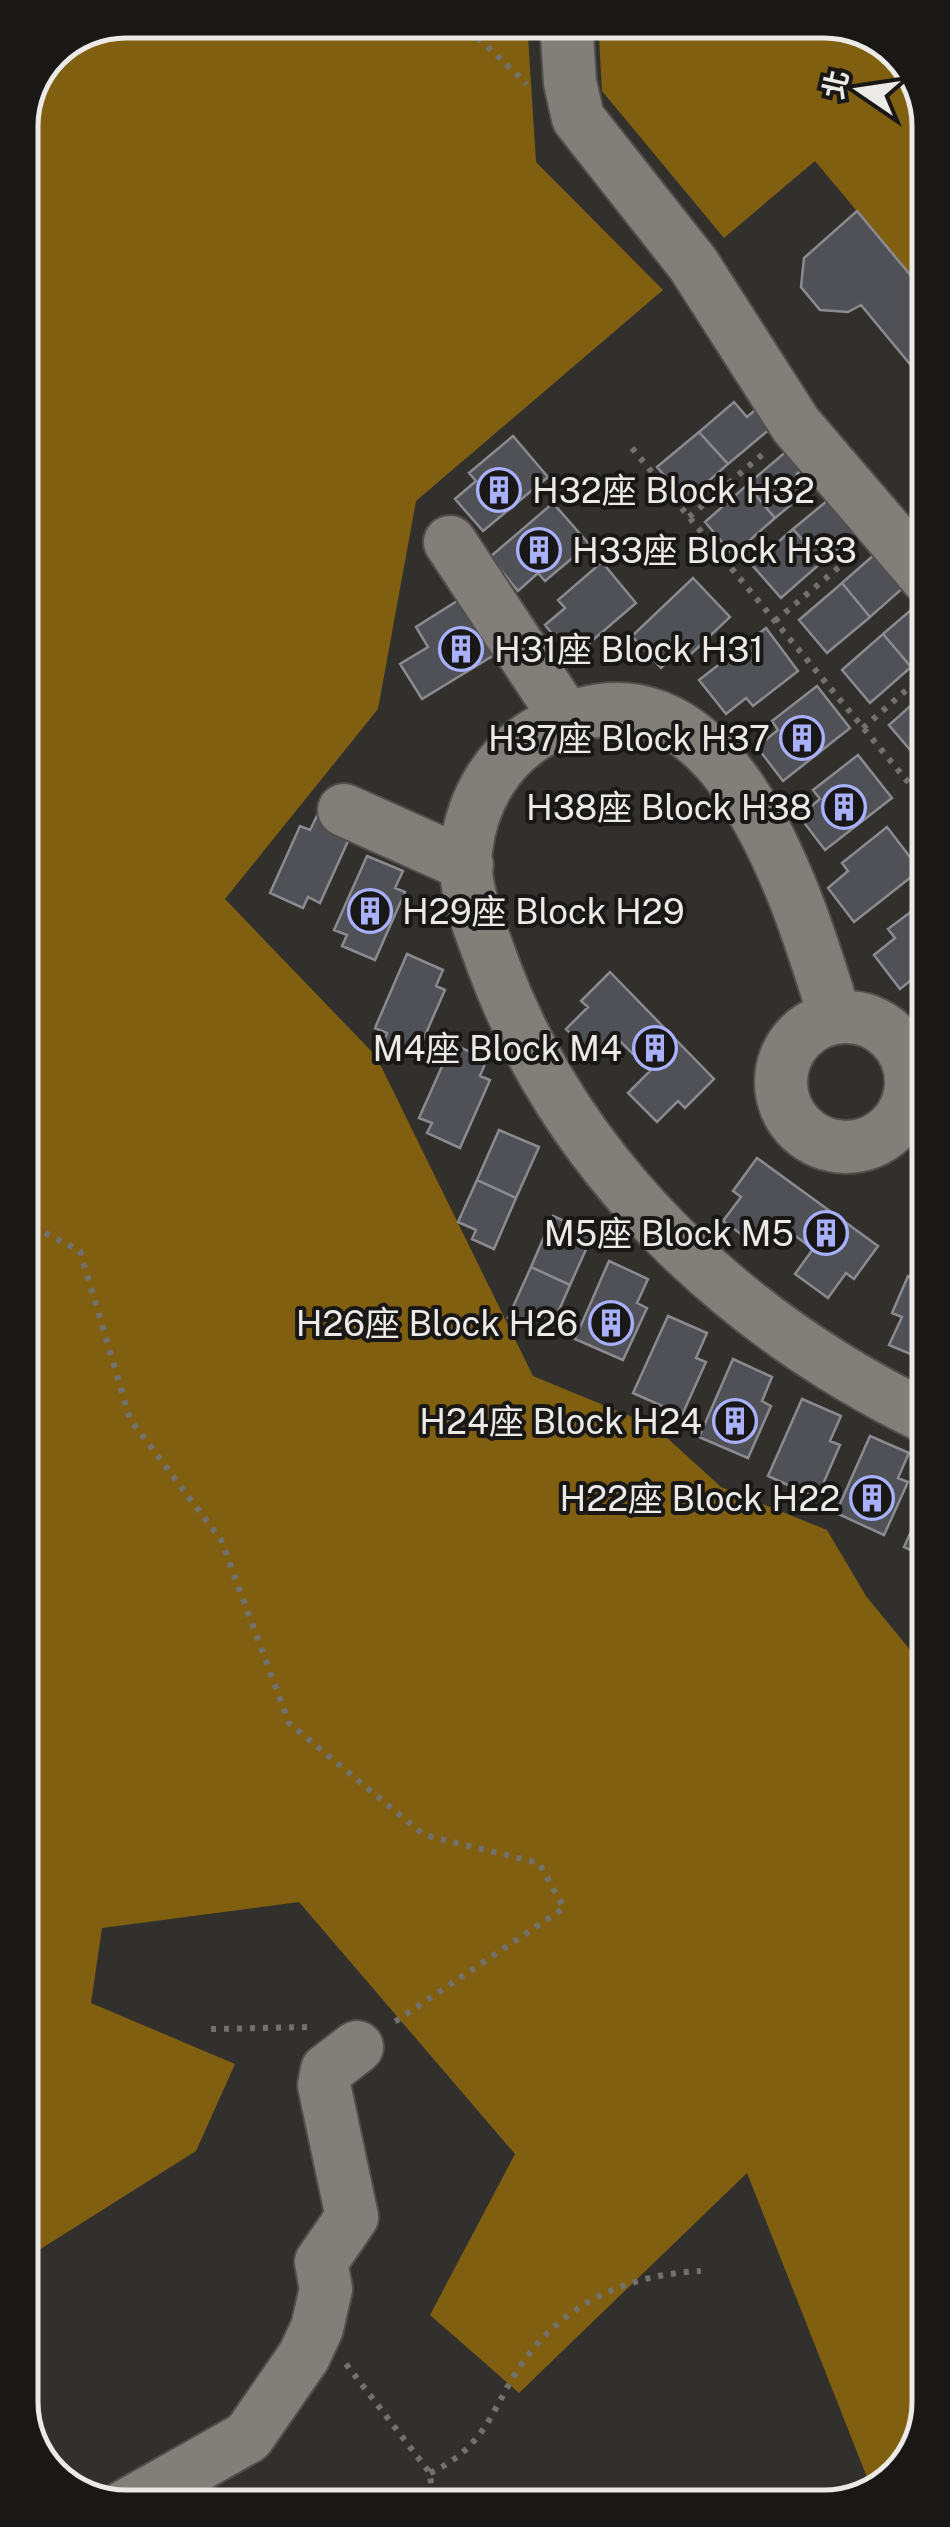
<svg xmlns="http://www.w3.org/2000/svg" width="950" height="2527" font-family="'Public Sans','Noto Sans TC',sans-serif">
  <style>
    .forest { fill: #805f11 }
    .building { fill: #505156; stroke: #8a8a90; stroke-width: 2.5 }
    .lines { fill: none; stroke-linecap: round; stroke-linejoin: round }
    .minor-casing { stroke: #514f4b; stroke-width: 56 }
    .path { stroke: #73716d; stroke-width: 6; stroke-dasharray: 5 8; stroke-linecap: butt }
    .minor { stroke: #827f7a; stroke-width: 52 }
    .labels { text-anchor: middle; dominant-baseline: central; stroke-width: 8; stroke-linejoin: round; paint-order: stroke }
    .poi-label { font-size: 35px; fill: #eceae7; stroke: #191816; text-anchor: end }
    .rim { fill: none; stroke: #eceae7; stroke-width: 5 }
  </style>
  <rect width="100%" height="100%" fill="#32302c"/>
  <!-- forest -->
  <path class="forest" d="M125,20h402l9,142 127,128 -247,211 -38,208 -153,190 151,157 157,320 121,50 67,61 106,43 39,66 63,77 1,730 -21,62 -37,25 -125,-317 -228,220 -89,-78 85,-161 -216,-252 -197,26 -11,75 144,61 -39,87 -173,109 -3,-2141 31,-69z
    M598,20h234l62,26 32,51 1,198 -112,-134 -91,77 -122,-147z"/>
  <!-- building -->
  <path class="building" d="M857,211l70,84v64l-13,10 -53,-64 -13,7 -28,-2 -19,-23 3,-29z
    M734,402l13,15 8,-7 16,18 -43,36 -29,-32z
    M699,432l29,32 -42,37 -29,-34z
    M513,436l35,41 -65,54 -28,-32 21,-18 -7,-8z
    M789,449l15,19 -7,6 13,15 -35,29 -28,-33z
    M747,485l28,33 -42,37 -28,-33z
    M828,500l36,26 -42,36 -29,-33z
    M553,503l36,41 -44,37 -7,-8 -20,18 -28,-34z
    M793,529l29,33 -41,36 -29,-33z
    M883,547l21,40 -34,30 -28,-34z
    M602,562l34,41 -64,55 -27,-33 20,-17 -7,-8z
    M693,578l37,39 -42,40 -7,-8 -20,19 -29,-32z
    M842,583l28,34 -43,36 -28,-33z
    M465,596l34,56 -77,47 -22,-35 28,-17 -12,-20z
    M918,604l9,12v37l-16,14 -28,-33z
    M766,628l32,43 -45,35 -7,-8 -20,16 -27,-34z
    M883,634l28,33 -41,36 -28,-33z
    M817,686l33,42 -67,53 -26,-34 21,-17 -6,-9z
    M927,691v58l-10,9 -28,-33z
    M858,755l34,43 -67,52 -26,-34 21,-17 -7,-9z
    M318,814l35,16 -33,73 -12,-6 -5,11 -33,-15 30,-67 10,4z
    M887,827l33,43 -66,52 -26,-34 20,-17 -6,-8z
    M367,856l36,15 -8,17 10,4 -30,68 -33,-14 5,-11 -13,-5z
    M928,899v68l-28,22 -26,-34 21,-17 -7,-9z
    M407,954l36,16 -7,16 9,4 -30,68 -32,-14 4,-11 -12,-5z
    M610,972l104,107 -29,29 -7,-7 -21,21 -29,-29 22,-22 -34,-34 -22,21 -28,-29 22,-22 -7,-6z
    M452,1044l35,15 -7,17 10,4 -30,68 -33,-15 5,-10 -13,-5z
    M499,1130l40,17 -23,51 -39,-18z
    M757,1158l121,88 -24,33 -8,-6 -18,25 -33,-24 18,-25 -39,-29 -18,25 -33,-24 18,-24 -8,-6z
    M477,1180l39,18 -22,51 -22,-10 4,-9 -18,-8z
    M553,1216l40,18 -23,51 -39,-18z
    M609,1261l39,18 -11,24 10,5 -24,52 -48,-21z
    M531,1267l39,18 -18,41 -18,-8 -4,10 -22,-10z
    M908,1276l20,8 -1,77 -38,-16 13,-28 -10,-4z
    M668,1316l39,17 -11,25 10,4 -24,53 -49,-22z
    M733,1359l39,18 -10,24 9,5 -23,52 -49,-21z
    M802,1399l39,17 -11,25 10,4 -23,53 -49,-22z
    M870,1436l39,17 -11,25 10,4 -24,53 -48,-22z
    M929,1491v67l-25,-11z"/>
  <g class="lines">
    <!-- minor casing -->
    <g class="minor-casing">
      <path id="minor" d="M566,20l4,62 8,36 115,146 103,161 131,153
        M450,542l116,176
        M344,810l123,55
        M835,1017c-37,-119 -113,-382 -290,-288 -46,24 -73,70 -79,121 -4,39 15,80 28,117 76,204 242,358 434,451
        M781 1082a65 65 0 1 1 130 0a65 65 0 1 1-130 0Z
        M124,2507l124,-70 56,-81 13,-28 9,-39 -5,-27 31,-45 -28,-132 3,-15 30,-23"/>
    </g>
    <!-- path -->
    <path class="path" d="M459,20l68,64
      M632,448l295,357
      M689,517l75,-64
      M775,621l76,-64
      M863,728l64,-56
      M912,1083l16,-7
      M22,1221l58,30 50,168 91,121 68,183 135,112 115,28 25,45 -171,115
      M211,2029l100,-2
      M346,2364l84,109 3,32
      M430,2473c64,-30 62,-74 102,-123 42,-52 104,-76 169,-79"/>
    <!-- minor -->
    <use href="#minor" class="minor"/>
  </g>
  <!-- icons -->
  <defs>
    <g id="building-ring" transform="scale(2.25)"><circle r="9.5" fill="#191816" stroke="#a9b0fc" stroke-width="1.5"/><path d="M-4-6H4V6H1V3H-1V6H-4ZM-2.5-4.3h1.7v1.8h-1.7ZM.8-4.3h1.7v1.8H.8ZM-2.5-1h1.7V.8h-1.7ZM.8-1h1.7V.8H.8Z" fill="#a9b0fc"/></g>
  </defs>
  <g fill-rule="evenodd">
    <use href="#building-ring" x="499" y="490"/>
    <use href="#building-ring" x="539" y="550"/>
    <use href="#building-ring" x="461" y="649"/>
    <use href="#building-ring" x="802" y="738"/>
    <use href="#building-ring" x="844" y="807"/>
    <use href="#building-ring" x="370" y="911"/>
    <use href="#building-ring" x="655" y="1048"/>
    <use href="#building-ring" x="826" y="1233"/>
    <use href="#building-ring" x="611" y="1323"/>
    <use href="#building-ring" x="735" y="1421"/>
    <use href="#building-ring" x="872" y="1498"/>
  </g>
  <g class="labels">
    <!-- poi labels -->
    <g class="poi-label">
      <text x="532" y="490" text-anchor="start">H32座 Block H32</text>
      <text x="572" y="550" text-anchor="start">H33座 Block H33</text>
      <text x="494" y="649" text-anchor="start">H31座 Block H31</text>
      <text x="770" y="738">H37座 Block H37</text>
      <text x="812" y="807">H38座 Block H38</text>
      <text x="402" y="911" text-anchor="start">H29座 Block H29</text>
      <text x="622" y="1048">M4座 Block M4</text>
      <text x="794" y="1233">M5座 Block M5</text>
      <text x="578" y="1323">H26座 Block H26</text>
      <text x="702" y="1421">H24座 Block H24</text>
      <text x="840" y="1498">H22座 Block H22</text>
    </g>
  </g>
  <!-- crop -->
  <path d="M0 0H950V2527H0ZM126 38H824A88 88 0 0 1 912 126V2402A88 88 0 0 1 824 2490H126A88 88 0 0 1 38 2402V126A88 88 0 0 1 126 38Z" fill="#191816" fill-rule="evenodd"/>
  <path class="rim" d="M126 38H824A88 88 0 0 1 912 126V2402A88 88 0 0 1 824 2490H126A88 88 0 0 1 38 2402V126A88 88 0 0 1 126 38Z"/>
  <!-- north arrow -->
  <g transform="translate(860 90) rotate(283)" stroke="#191816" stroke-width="8" paint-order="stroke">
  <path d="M0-8L18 38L0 25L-18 38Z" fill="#eceae7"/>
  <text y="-15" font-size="28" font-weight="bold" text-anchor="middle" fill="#eceae7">北</text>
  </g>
</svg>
